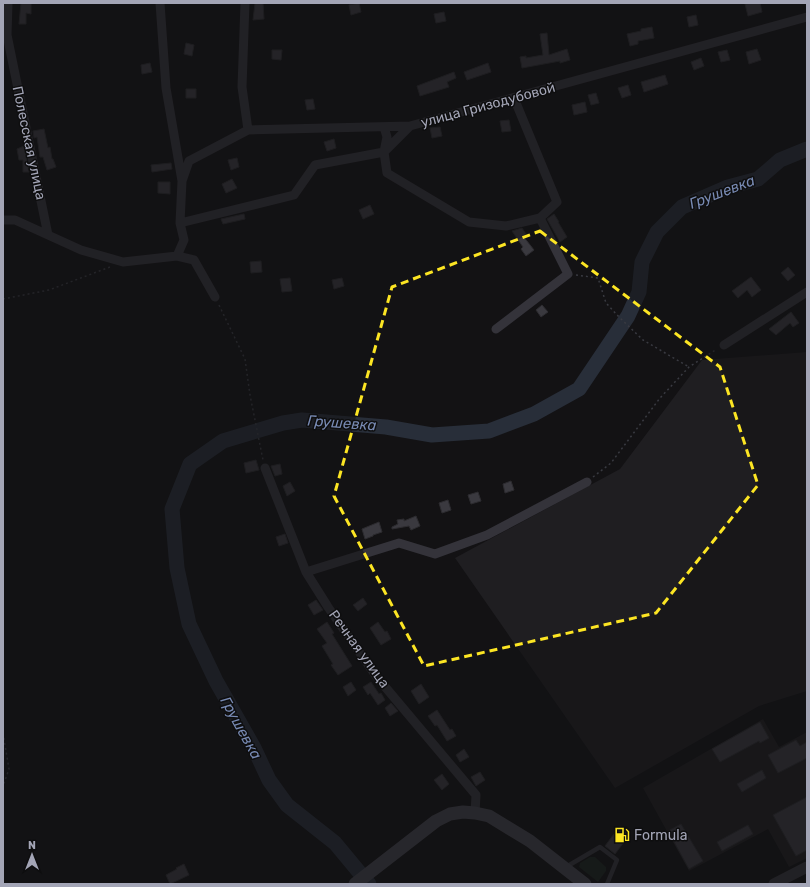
<svg xmlns="http://www.w3.org/2000/svg" width="810" height="887" font-family="Rubik,sans-serif">
  <style>
    .built { fill: #1f1e21 }
    .green { fill: #1c241f }
    .lines { fill: none; stroke-linecap: round; stroke-linejoin: round }
    .river { stroke: #282e39; stroke-width: 15 }
    .building { fill: #3a393f; stroke: #2d2c30 }
    .path { stroke: #393a41; stroke-width: 1.5; stroke-dasharray: 2 3; stroke-linecap: butt }
    .service { stroke: #34333a; stroke-width: 4.5 }
    .minor { stroke: #34333a; stroke-width: 9 }
    .tertiary { stroke: #34333a; stroke-width: 11 }
    .secondary { stroke: #41414a; stroke-width: 13 }
    .marked { fill: none; stroke: #fce523; stroke-width: 3; stroke-dasharray: 8 5; stroke-linejoin: round }
    .labels { text-anchor: middle; dominant-baseline: central; stroke-width: 3; stroke-linejoin: round; paint-order: stroke }
    .street-label { font-size: 14px; fill: #a3a5b6; stroke: #0e0e0f }
    .poi-label { font-size: 14px; fill: #a3a5b6; stroke: #0e0e0f; text-anchor: start }
    .water-label { font-size: 15px; font-style: italic; fill: #788ab3; stroke: #0e0e0f }
  </style>
  <rect width="100%" height="100%" fill="#131214"/>
  <!-- built -->
  <path class="built" d="M807,352v339l-48,15 -144,82 -160,-230 165,-89 82,-109z
    M763,719l16,28 28,-15v126l-18,9 -21,-38 -79,42 -46,-83z"/>
  <!-- green -->
  <path class="green" d="M590,857h5l11,10v4l-8,11 -19,-15 1,-4z"/>
  <g class="lines">
    <!-- river -->
    <path class="river" d="M369,884l-34,-41 -48,-38 -18,-25 -15,-32 -38,-67 -27,-57 -12,-56 -5,-59 18,-45 33,-23 60,-18 19,-3 84,7 46,8 57,-4 45,-17 45,-25 49,-73 11,-24 3,-30 15,-30 25,-25 46,-20 30,-8 22,-19 27,-11"/>
  </g>
  <!-- building -->
  <path class="building" d="M21,3h10v11l-5,-1v11h-7z
    M255,3h8l1,16 -11,1z
    M359,3l2,9 -10,3 -2,-10z
    M751,3h9l2,9 -14,4 -3,-12z
    M444,12l2,9 -10,2 -2,-9z
    M696,15l2,10 -9,2 -2,-10z
    M652,27l2,11 -16,3v3l-8,2 -3,-12 14,-3v-2z
    M547,33l2,22 18,-6 3,11 -10,3v-2l-38,7 -2,-11 6,-1v2l17,-3 -3,-21z
    M186,43l8,2 -2,11 -8,-2z
    M757,49l4,11 -12,4 -3,-12z
    M272,50h10l-1,10 -9,-1z
    M727,50l3,10 -9,2 -3,-10z
    M701,58l3,8 -10,4 -3,-8z
    M150,63l2,9 -10,2 -1,-9z
    M488,63l3,9 -24,8 -3,-8z
    M454,72l2,6 -9,4 2,5 -29,9 -3,-10z
    M665,75l3,9 -24,8 -3,-10z
    M628,85l3,10 -9,3 -4,-10z
    M186,89h10v9h-10z
    M596,93l3,10 -8,2 -3,-10z
    M313,99l2,10 -8,1 -2,-10z
    M585,102l2,10 -13,3 -2,-10z
    M509,120l2,11 -9,1 -2,-11z
    M440,127l2,9 -10,2 -2,-10z
    M44,129l4,19 2,-1 2,12h1l3,8 -9,3 -4,-13h-3l-3,-20 -3,1 -1,-7z
    M334,139l2,9 -9,3 -3,-9z
    M24,146l5,26h-6v-12h-4l-2,-11z
    M237,158l2,9 -8,3 -3,-10z
    M171,163l1,6 -20,3 -1,-7z
    M232,179l5,9 -11,5 -4,-9z
    M158,182h12v12l-12,-1z
    M370,205l4,9 -11,5 -4,-9z
    M244,214l1,5 -22,5 -2,-5z
    M554,214l5,8h-1l9,15 -7,5 -13,-23z
    M522,228l4,6 -3,2 11,14 -8,6 -5,-7 2,-2 -11,-16z
    M261,261l1,11 -11,1 -1,-11z
    M788,267l7,8 -7,6 -7,-8z
    M751,277l10,13 -9,7 -5,-7 -9,8 -6,-7z
    M290,278l2,13 -10,1 -2,-13z
    M342,278l2,8 -10,3 -2,-9z
    M542,305l6,7 -7,5 -5,-7z
    M791,312l8,11 -6,4 -3,-4 -14,12 -7,-6z
    M256,460l3,10 -13,3 -2,-10z
    M280,464l2,10 -7,2 -4,-10z
    M511,481l3,9 -9,3 -2,-9z
    M290,482l5,9 -8,5 -4,-10z
    M478,492l3,9 -10,3 -3,-9z
    M448,500l3,10 -9,3 -3,-10z
    M416,516l4,10 -9,4 -2,-4 -17,3v-2l6,-3 -1,-4 7,-1v2z
    M379,522l3,10 -9,3v1l-8,3 -3,-10z
    M285,534l3,9 -9,3 -3,-9z
    M363,598l4,6 -9,7 -5,-6z
    M316,600l7,10 -9,5 -6,-10z
    M327,622l7,11 -2,1 20,32 -14,9 -7,-10 2,-1 -11,-18 5,-3 -10,-14z
    M378,622l7,10 2,-1 4,8 -10,6 -11,-17z
    M351,682l5,8 -8,6 -5,-9z
    M371,682l8,12 2,-1 4,7 -7,5 -8,-12 -2,2 -5,-8z
    M421,684l8,13 -10,7 -8,-13z
    M391,703l7,8 -8,5 -5,-8z
    M437,710l13,20 2,-1 4,7 -9,5 -10,-16 -2,1 -7,-10z
    M760,722l9,16 -9,5 -1,-2 -39,21 -8,-13z
    M796,740l4,6 7,-4v16l-29,15 -10,-18z
    M464,749l5,8 -9,5 -4,-7z
    M762,770l4,8 -24,14 -5,-8z
    M480,772l5,8 -9,6 -5,-9z
    M442,774l7,10 -7,6 -8,-10z
    M807,797v53l-11,6 -23,-41z
    M681,824l22,37 -14,8 -21,-38z
    M748,825l5,9 -31,17 -5,-9z
    M620,826l10,8 -15,20 -10,-8z
    M184,864l5,11 -19,9 -4,-9 11,-6 -1,-1z"/>
  <g class="lines">
    <!-- path -->
    <path class="path" d="M576,275l22,3 8,25 13,14 24,23 46,27
      M3,299l46,-9 61,-23
      M219,305l26,54 5,36 13,65
      M593,477l18,-14 49,-65 29,-31 28,-18
      M3,733l6,36 -6,17"/>
    <!-- service -->
    <path class="service" d="M566,867l34,-20 17,13 -10,24"/>
    <!-- minor -->
    <path class="minor" d="M8,3l-1,32 41,200
      M160,3l6,85 16,93 -2,42 4,17 -7,16
      M245,3l-3,84 6,43
      M384,127l3,10 -3,15 3,21 82,49 37,4 34,-8 17,-16 -43,-104
      M182,181l7,-20 59,-31 162,-4 397,-109
      M3,220h12l66,30 42,12 54,-6 17,4 21,37
      M180,223l114,-28 21,-30 69,-13 26,-26
      M496,329l72,-55 -28,-56
      M724,345l83,-53
      M265,468l41,104 22,35 48,69 100,119 -1,18
      M306,572l93,-29 36,11 52,-19 100,-53"/>
    <!-- tertiary -->
    <path class="tertiary" d="M774,884l33,-17"/>
    <!-- secondary -->
    <path class="secondary" d="M355,884l81,-63 14,-7 13,-2 12,1 14,3 41,25 55,43"/>
  </g>
  <!-- marked area -->
  <path d="M0 0H810V887H0ZM540,231l180,136 38,118 -102,128 -232,53 -90,-170 58,-209z" fill="#131214" fill-opacity=".55" fill-rule="evenodd"/>
  <path class="marked" d="M540,231l180,136 38,118 -102,128 -232,53 -90,-170 58,-209z"/>
  <!-- icons -->
  <defs>
    <g id="fuel-bare" transform="scale(1.2)"><path d="M-5.5-6h7V0h2V4h1.3V-2.5L3-4.5l.8-.8L6-3V5H2.5V1h-1V6h-7ZM-4.2-4.7v3.2H.2V-4.7Z" fill="#fce523" stroke="#0e0e0f" stroke-width="2.5" paint-order="stroke"/></g>
  </defs>
  <g fill-rule="evenodd">
    <use href="#fuel-bare" x="622" y="835"/>
  </g>
  <g class="labels">
    <!-- street labels -->
    <g class="street-label">
      <text transform="translate(488 105) rotate(-15)">улица Гризодубовой</text>
      <text transform="translate(29 143) rotate(78)">Полесская улица</text>
      <text transform="translate(359 649) rotate(54)">Речная улица</text>
    </g>
    <!-- poi labels -->
    <g class="poi-label">
      <text x="634" y="835">Formula</text>
    </g>
    <!-- water labels -->
    <g class="water-label">
      <text transform="translate(722 192) rotate(-21)">Грушевка</text>
      <text transform="translate(342 423) rotate(4)">Грушевка</text>
      <text transform="translate(241 728) rotate(61)">Грушевка</text>
    </g>
  </g>
  <!-- border -->
  <rect width="810" height="887" fill="none" stroke="#a3a5b6" stroke-width="8"/>
  <!-- north arrow -->
  <g transform="translate(32 855)" stroke="#0e0e0f" stroke-width="3" paint-order="stroke">
  <path d="M0-3L7 15L0 10L-7 15Z" fill="#a3a5b6"/>
  <text y="-6" font-size="11" font-weight="bold" text-anchor="middle" fill="#a3a5b6">N</text>
  </g>
</svg>
